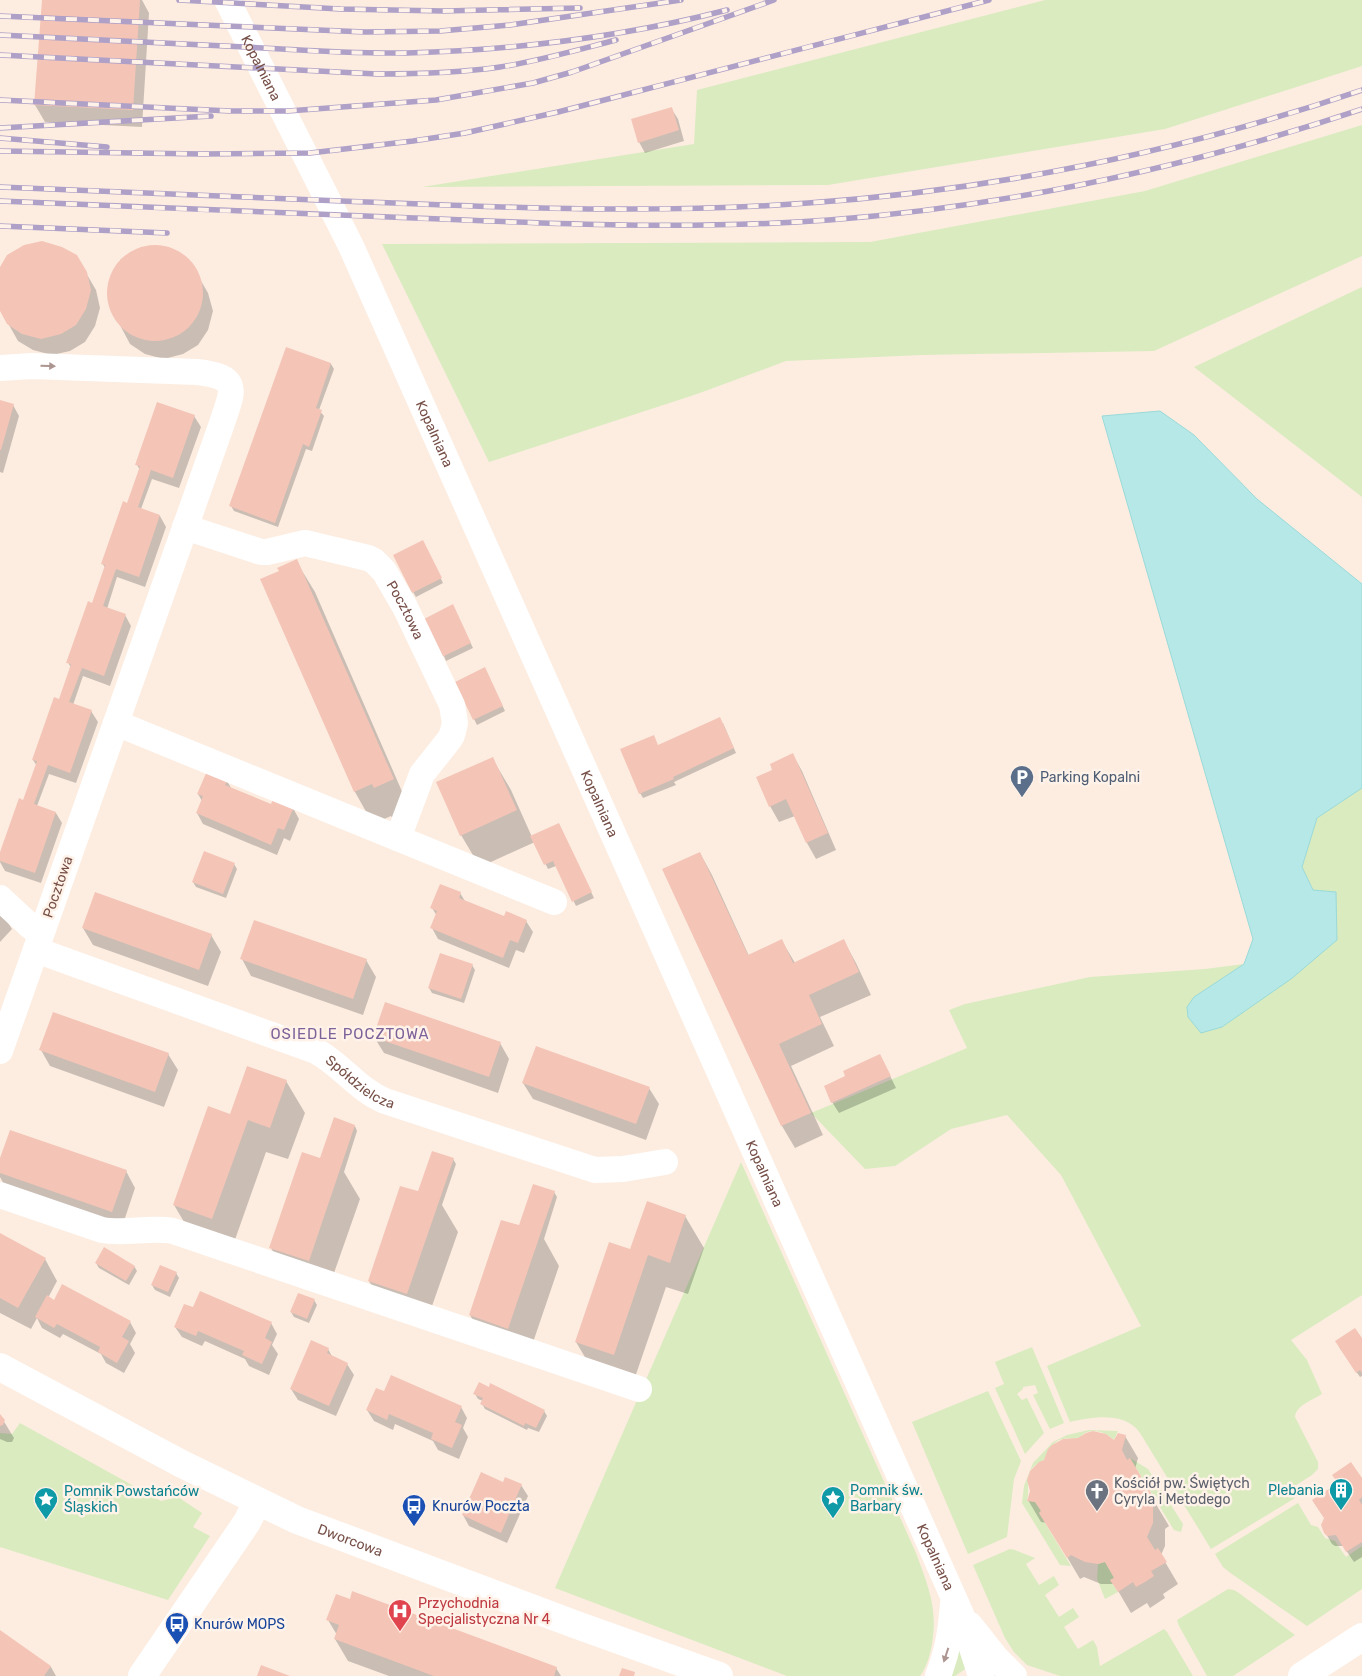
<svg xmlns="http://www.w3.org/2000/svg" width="1362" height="1676" font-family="Rubik,sans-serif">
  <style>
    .green { fill: #d9ebbf }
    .water { fill: #b5e8e6; stroke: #9adad9 }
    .shadow { fill: #0003 }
    .building { fill: #f4c5b7 }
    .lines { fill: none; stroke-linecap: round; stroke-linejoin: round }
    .minor { stroke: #fff; stroke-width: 26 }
    .tertiary { stroke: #fff; stroke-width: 28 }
    .secondary { stroke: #fff; stroke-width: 28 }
    .rail-casing { stroke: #aea0c7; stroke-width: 5.5 }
    .rail { stroke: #fff2e8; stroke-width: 4; stroke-dasharray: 11; stroke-linecap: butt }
    .oneway { fill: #ad9591 }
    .labels { text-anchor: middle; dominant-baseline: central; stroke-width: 5; stroke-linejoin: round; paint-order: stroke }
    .street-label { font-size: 14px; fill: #764f47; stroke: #fff2e8 }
    .service-label { font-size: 14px; fill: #4e5e75; stroke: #fff2e8; text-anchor: start }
    .worship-label { font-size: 14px; fill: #5b616d; stroke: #fff2e8; text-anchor: start }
    .culture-label { font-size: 14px; fill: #0d838f; stroke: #fff2e8; text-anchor: start }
    .transit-label { font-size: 14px; fill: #164399; stroke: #fff2e8; text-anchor: start }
    .health-label { font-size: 14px; fill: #be3a42; stroke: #fff2e8; text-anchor: start }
    .neighbourhood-label { font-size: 15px; letter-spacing: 1px; fill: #7d629a; stroke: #fff2e8 }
  </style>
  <rect width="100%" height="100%" fill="#fdede1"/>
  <!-- green -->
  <path class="green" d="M1045,0h317v66l-197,63 -337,56 -406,2 272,-43 3,-54z
    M1362,125v131l-208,95 -232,4 -136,6 -89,33 -208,68 -107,-218 488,-2 275,-51z
    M1362,287v210l-168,-130z
    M1362,786v509l-71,45 16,20 15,34c-9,6 -26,11 -27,23l23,45v7l-6,6 -22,14 5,9 -84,51 -71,-116c-15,-22 -48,-16 -70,-11l-23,-56 94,-40 -80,-151 -54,-60 -56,14 -56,37 -30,3 -54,-56 156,-65 -18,-38 16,-6 125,-27 115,-8 39,-5 -50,33 7,36 112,-143 -11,-23 15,-49z
    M741,1162l175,391c12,33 22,55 16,91 -2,11 -5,23 -12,32h-133l-232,-88z
    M1032,1347l32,76 -14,6 -17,-34 5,-2 -3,-8 -12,2v2l-6,5 5,6 5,-2 17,35 -19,21 -30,-66 9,-4 -9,-22z
    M988,1391l33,70 -7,18 -7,58 -39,17 -56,-132z
    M20,1423l141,78 17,-4 24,16 -9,14 17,9 -42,64 -168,-53v-114l12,1z
    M1089,1430l29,1 -4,9c-8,-7 -18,-12 -29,-7 -2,1 -4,4 -6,5 -8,2 -16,-2 -23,4 -7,5 -9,15 -13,19 -5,3 -9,4 -12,9 -6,10 -1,20 -4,30l8,2 6,9 -2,2 32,53 -11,-1 -38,-62 2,-17 9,-23 20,-21 14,-7z
    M1130,1458l18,11 35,55 -2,8 -7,-2z
    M1298,1503l13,22 7,2 7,11 10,3 11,16 16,-11v43l-55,37 -78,-54 -6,-5 -8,-13z
    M1010,1549l5,1 20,8 -9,6 13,21 15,-9 5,9 -14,10 14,22 14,-9 6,9 -15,10 14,22 15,-9 4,7 3,19 64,-37 3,3 26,44h-133l-33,-11 -13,-13 -9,-14 -32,-73z
    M1105,1562l8,14 1,2 -4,2 8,12 -13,7 -8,-20 1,-15z
    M1228,1589l6,1 5,3 56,42 -62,41h-26l-28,-50 -2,-6z
    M958,1643l10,24 -13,9h-7z"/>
  <!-- water -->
  <path class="water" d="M1160,411l34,24 63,64 105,85v204l-45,30 -15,49 11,23 23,2 1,48 -46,39 -69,48 -21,6 -13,-16 -1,-10 7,-10 50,-33 9,-25 -151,-523z"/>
  <!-- shadow -->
  <path class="shadow" d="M43,0h99l7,13 -7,114 -97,-5 -10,-17z
    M671,108l7,11 6,22 -39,12 -6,-11z
    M155,246l19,6 15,8 19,33 5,18 -5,19 -10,15 -15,9 -19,5 -19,-5 -15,-10 -18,-34 -5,-17 5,-19 9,-15 16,-9z
    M76,256l20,34 4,18 -5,18 -10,16 -15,9 -18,4 -19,-5 -15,-9 -18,-32v-40z
    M287,349l44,15 3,5 -15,41 5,6 -12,35 -6,-2 -28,78 -44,-16 -3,-5z
    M0,401l13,4 6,11 -16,57 -3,-1z
    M194,416l7,11 -22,61 -27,-9 -11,30 19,7 6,11 -21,60 -28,-10 -10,32 18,6 6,11 -21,60 -27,-10 -10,29 18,6 7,11 -22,61 -27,-9 -12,32 19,7 6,10 -21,60 -36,-12 -5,-9v-6l26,-54 11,-36 -4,-6 29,-59 9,-33 -3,-6 25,-58 13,-35 -4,-6 26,-58 12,-35 -3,-5z
    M425,547l18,36 -27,14 -3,-5z
    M296,561l19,31 96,220 -18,7 -2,-3 -18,8 -18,-32 -75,-220z
    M455,611l18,37 -27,13 -2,-5z
    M487,674l18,37 -28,14 -21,-42z
    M723,723l13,30 -62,29 2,3 -33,13 -3,-5 18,-47z
    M793,755l9,16 34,79 -20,9 -9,-16 -12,-27 -16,6 -9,-16 4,-35z
    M492,758l19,32 21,47 29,-8 33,69 -18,8 -20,-40 -8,3 -13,-27 -55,25 -19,-32z
    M227,781l4,7 41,17 21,3 6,11 -9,22 -6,-3 -7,17 -74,-31 -6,-11 5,-12 -4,-7z
    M700,853l12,22 37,81 33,-15 13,22 49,-22 12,22 15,32 -51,22 14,29 -43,20 32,69 -28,13 -13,-22 -118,-256z
    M234,864l3,5 -11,29 -30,-11 -3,-5z
    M460,893l5,8 39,17 22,3 7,11 -9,21 -8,-3 -7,18 -71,-29 -6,-11 5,-12 -5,-8z
    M0,913l5,5 7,11 -12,13z
    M83,928l128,7 10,17 -13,34 -115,-41z
    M242,959l124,1 10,17 -13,38 -112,-39z
    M472,965l3,5 -11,33 -32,-10 -3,-5z
    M374,1037l126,6 9,16 -11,34 -114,-40z
    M41,1050l127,4 10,16 -14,37 -114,-41z
    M880,1055l16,33 -57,25 -7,-11 15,-25z
    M286,1081l19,32 -17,46 -22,-7 -35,99 -38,-14 -19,-32 56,-90z
    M523,1083l126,5 10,16 -13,36 -113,-41z
    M355,1126l2,5 -13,41 16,27 -33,94 -38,-13 -18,-32 52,-87z
    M453,1159l3,5 -14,41 16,27 -33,94 -37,-13 -19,-32 52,-87z
    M0,1162l126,9 9,17 -13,39 -116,-39 -6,-11z
    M554,1192l3,5 -13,42 15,27 -32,94 -38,-13 -19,-32z
    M685,1216l19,32 -16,46 -22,-7 -34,99 -37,-12 -19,-32 55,-91z
    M0,1234l45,25 12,22 -9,17 6,3 76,21 6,11 -6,11 5,9 -11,20 -18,-10 -5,-9 -38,-20 -3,4 -18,-10 -5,-10 -6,11 -31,-16z
    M96,1263l38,3 3,5 -8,14 -30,-17z
    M176,1273l3,5 -9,19 -15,-7 -3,-5z
    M314,1300l3,5 -8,18 -15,-6 -3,-5z
    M194,1309l77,14 6,11 -5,11 6,9 -9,21 -20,-9 -4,-7 -40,-18 -3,5 -20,-9 -7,-10z
    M1362,1341v35l-2,1 -21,-30z
    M328,1349l5,9 14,6 7,11 -18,41 -38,-16 -7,-11z
    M384,1393l77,14 6,11 -4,10 5,9 -9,22 -21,-9 -5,-9 -38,-17 -2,6 -19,-9 -7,-11z
    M475,1394l69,17 3,5 -8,16 -11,-4 -1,2 -42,-21 -3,-5 1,-3 -5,-2z
    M0,1415l14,23 -2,4h-5l-7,-3z
    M1125,1436l13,22 -3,11 34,57 -4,3v17l-4,9 17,29 -15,10 2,4 -15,10 -3,-5 -16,10 -17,-29h-13l-17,-7 -4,2 -33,-56 -6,-1 -13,-22z
    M1362,1480v77l-8,5 -11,-16h-8l-3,-2 -7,-12v-13l-12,-18z
    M503,1484l18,1 7,11 -21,47 -38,-17 -6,-11z
    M328,1620l228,48 5,8h-172l-41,-15 -13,-22 2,-4z
    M0,1632l51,35 5,9h-56z"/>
  <!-- building -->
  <path class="building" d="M42,0h98l-7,110 -99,-5z
    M672,107l7,23 -41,13 -7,-24z
    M42,241l20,6 15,8 10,17 4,18 -5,19 -10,16 -15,9 -20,5 -19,-5 -15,-10 -7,-13v-44l7,-12 17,-10z
    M107 293a48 48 0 1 1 96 0a48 48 0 1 1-96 0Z
    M286,347l45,16 -15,45 6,2 -13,37 -6,-3 -28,79 -46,-17z
    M0,400l14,4 -13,46h-1z
    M157,402l38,13 -22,63 -22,-8 -13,37 22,8 -21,62 -23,-8 -13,37 23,8 -22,62 -22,-8 -13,34 23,8 -22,63 -22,-8 -14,39 22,8 -21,61 -35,-12v-9l19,-54 4,2 14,-39 -5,-1 22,-63 5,2 12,-35 -5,-1 22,-62 4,2 13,-38 -4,-1 22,-63 4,2 13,-37 -5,-1z
    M423,540l19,38 -30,15 -19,-38z
    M297,559l97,220 -20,9 -2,-4 -18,8 -94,-213 19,-8 -2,-3z
    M453,604l18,39 -29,14 -18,-38z
    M485,667l18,39 -30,14 -18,-38z
    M720,717l14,31 -61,29 1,2 -35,15 -19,-45 34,-14 4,10z
    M793,753l35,80 -22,10 -20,-44 -17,8 -13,-30 16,-7 -2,-6z
    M493,757l24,53 -57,26 -24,-54z
    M207,771l21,9 -3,5 46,19 2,-5 21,8 -10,23 -6,-2 -7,17 -75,-32 7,-17 -6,-2z
    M559,823l33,69 -20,10 -19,-41 -9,4 -14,-29z
    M204,851l31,12 -12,31 -31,-12z
    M700,852l48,103 34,-16 11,24 51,-24 15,33 -50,23 13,29 -43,20 32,69 -30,13 -119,-257z
    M440,884l21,8 -2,6 45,18 2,-5 21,9 -9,23 -8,-3 -7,18 -73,-30 7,-17 -7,-3z
    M95,892l117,42 -13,36 -117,-42z
    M254,920l113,39 -14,40 -113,-40z
    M440,953l33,11 -12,35 -33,-11z
    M385,1002l116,40 -12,35 -116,-40z
    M53,1012l116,41 -14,39 -116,-42z
    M536,1046l114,41 -14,37 -114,-41z
    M880,1054l11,22 -60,27 -7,-17 21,-10 -2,-5z
    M247,1066l40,14 -17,48 -22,-8 -36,99 -39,-14 35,-99 22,8z
    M334,1117l21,8 -46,136 -40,-13 33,-96 18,6z
    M10,1130l117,40 -15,42 -112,-39v-15z
    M432,1151l22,7 -47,136 -39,-13 32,-95 18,5z
    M533,1184l22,7 -47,138 -39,-14 32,-95 18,5z
    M647,1201l39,14 -16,48 -22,-8 -34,100 -39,-13 34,-100 21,7z
    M0,1233l46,25 -28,50 -18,-10z
    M104,1247l31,19 -9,15 -31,-18z
    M160,1265l17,7 -9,20 -17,-7z
    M62,1284l69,37 -9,16 7,4 -12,22 -19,-11 2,-5 -43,-23 -3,4 -19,-11 12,-22 7,5z
    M200,1291l72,31 -7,16 7,4 -10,22 -20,-9 2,-4 -46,-20 -2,5 -22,-9 10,-23 9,3z
    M298,1293l17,6 -8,20 -17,-7z
    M1355,1328l7,10v35l-2,-3 -4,3 -21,-32z
    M311,1340l18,8 -2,5 21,10 -19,43 -39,-17z
    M391,1375l71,31 -7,16 7,3 -10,23 -21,-9 2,-6 -44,-19 -2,6 -21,-10 10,-22 8,3z
    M479,1382l10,5 1,-4 55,27 -9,18 -11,-5 -1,3 -44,-22 3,-6 -10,-4z
    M0,1414l5,6 -2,5 -3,1z
    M1093,1431l13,3 8,6 4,-7 8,2 -4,15 5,10 3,-2 27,45 -4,4v16l-6,14 8,13 3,-2 9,14 -16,9 3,5 -9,6 -9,5 -3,-5 -15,10 -8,-12 4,-2 -1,-2 -8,-14 -7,2 -13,-2 -14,-7 -4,3 -28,-45 2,-2 -6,-9 -8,-1 3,-10 -3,-11 3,-9 9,-9 5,-2 4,-11 4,-4 11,-6 15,-1 8,-5z
    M1351,1462l11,16v19l-3,3 3,5v37l-16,10 -10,-17 -9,1 -3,-3 -3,-8 3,-7 -12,-18 26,-17 -6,-8z
    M481,1472l22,10 2,-5 17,7 -21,49 -39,-18z
    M352,1591l205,76 -3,9h-120l-100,-37 5,-14 -13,-5 10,-26 14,5z
    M0,1630l51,36 -7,10h-44z
    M261,1665l29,11h-33z
    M622,1668l13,4 -1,4h-15z"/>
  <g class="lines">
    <!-- minor -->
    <g class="minor">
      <path id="s1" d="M227,0l124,246 610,1368 20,62"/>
      <path d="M0,368l32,-2 165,6c45,5 36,18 24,54l-221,625"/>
      <path id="s2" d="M185,527l76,25h6l38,-9 63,15 6,3 10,10 21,36 47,98 3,18 -3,12 -3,5 -27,34 -24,64"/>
      <path d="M116,723l438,179"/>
      <path d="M0,898l29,27 12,9"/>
      <path id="s3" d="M36,950l280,101c26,14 42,39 69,50l210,69 28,-1 42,-7"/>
      <path d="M0,1195l102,35c23,4 48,-3 71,1l466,158"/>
      <path d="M970,1625l27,34 17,17"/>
      <path d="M938,1676c10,-26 13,-45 15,-73"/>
    </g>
    <!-- tertiary -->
    <path class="tertiary" d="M142,1676l105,-154 10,-20"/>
    <!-- secondary -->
    <g class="secondary">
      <path id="s4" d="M0,1367l182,97 115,56 277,104 145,52"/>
      <path d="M1302,1676l60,-39"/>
    </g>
    <!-- rail casing -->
    <g class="rail-casing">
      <path id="rail" d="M179,0l161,9 103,2 137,-3
        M0,16l365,16 75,-1 70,-6 171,-25
        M0,35c82,4 163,8 245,12 54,3 108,7 162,6 107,-3 216,-16 320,-43
        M0,55l377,19c41,0 82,-1 123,-7 39,-6 77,-17 116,-27
        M0,100l230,11h58l148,-11 97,-17 39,-11 202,-72
        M0,128l211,-12
        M0,138l107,9
        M0,151l202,3 108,-1 103,-12 52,-8 93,-21 431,-112
        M0,187c122,5 244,10 366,15 148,6 295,12 442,1 189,-13 375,-52 554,-113
        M0,201c138,6 276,12 414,17 139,6 277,12 415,2 182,-14 360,-53 533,-111
        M0,226l167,7"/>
    </g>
    <!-- rail -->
    <use href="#rail" class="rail"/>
  </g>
  <!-- one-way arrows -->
  <defs><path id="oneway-solid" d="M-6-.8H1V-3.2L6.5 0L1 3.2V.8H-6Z" transform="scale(1.25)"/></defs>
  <g class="oneway">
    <use href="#oneway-solid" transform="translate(48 366) rotate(2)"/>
    <use href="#oneway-solid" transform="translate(946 1655) rotate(108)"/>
  </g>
  <!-- icons -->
  <defs>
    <g id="parking-pin" transform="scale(1.25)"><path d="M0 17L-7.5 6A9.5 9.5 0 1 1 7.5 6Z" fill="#5c6f8a" stroke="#fff2e8"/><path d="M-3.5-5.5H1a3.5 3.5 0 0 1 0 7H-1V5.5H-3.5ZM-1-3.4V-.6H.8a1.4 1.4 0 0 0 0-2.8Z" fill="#fff"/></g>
    <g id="building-pin" transform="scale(1.25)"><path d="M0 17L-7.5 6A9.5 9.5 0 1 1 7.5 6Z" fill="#0f9aa8" stroke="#fff2e8"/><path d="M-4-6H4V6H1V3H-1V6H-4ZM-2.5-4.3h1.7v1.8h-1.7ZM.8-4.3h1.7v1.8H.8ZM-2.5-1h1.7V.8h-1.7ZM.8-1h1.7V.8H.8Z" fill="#fff"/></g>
    <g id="church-pin" transform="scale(1.25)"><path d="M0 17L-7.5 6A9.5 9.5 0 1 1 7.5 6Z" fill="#6b7280" stroke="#fff2e8"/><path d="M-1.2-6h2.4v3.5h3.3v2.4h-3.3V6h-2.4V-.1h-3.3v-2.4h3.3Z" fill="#fff"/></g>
    <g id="sight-pin" transform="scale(1.25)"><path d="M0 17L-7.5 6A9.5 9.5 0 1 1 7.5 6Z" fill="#0f9aa8" stroke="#fff2e8"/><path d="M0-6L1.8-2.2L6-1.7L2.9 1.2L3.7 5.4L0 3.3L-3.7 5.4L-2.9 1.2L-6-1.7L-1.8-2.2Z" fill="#fff"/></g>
    <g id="bus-pin" transform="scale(1.25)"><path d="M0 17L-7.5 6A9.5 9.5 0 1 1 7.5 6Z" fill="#1a4fb4" stroke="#fff2e8"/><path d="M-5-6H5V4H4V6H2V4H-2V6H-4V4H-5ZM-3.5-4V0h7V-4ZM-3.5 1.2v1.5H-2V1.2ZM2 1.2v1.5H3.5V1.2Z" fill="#fff"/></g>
    <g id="hospital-pin" transform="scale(1.25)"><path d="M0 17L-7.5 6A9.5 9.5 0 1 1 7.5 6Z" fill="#e0444e" stroke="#fff2e8"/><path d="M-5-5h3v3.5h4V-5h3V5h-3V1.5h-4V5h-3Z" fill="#fff"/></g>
  </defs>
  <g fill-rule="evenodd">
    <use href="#parking-pin" x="1022" y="777"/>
    <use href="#building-pin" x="1341" y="1490"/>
    <use href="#church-pin" x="1097" y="1491"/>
    <use href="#sight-pin" x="833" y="1498"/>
    <use href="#sight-pin" x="46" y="1499"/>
    <use href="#bus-pin" x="414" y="1506"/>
    <use href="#hospital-pin" x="400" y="1611"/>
    <use href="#bus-pin" x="177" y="1624"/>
  </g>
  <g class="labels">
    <!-- street labels -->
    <g class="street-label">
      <text stroke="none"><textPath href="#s1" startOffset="76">Kopalniana</textPath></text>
      <text stroke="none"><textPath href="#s1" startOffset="481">Kopalniana</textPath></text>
      <text stroke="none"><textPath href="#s2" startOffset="255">Pocztowa</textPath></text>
      <text stroke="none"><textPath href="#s1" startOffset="886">Kopalniana</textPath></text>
      <text transform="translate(58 887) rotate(-71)">Pocztowa</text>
      <text stroke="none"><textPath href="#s3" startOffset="352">Spółdzielcza</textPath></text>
      <text stroke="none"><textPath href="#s1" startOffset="1291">Kopalniana</textPath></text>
      <text stroke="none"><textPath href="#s4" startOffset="391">Dworcowa</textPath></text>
      <text stroke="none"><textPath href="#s1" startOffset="1711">Kopalniana</textPath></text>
    </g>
    <!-- service labels -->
    <g class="service-label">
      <text x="1040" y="777">Parking Kopalni</text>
    </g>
    <!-- worship labels -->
    <g class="worship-label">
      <text x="1114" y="1483">Kościół pw. Świętych<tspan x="1114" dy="16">Cyryla i Metodego</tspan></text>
    </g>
    <!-- culture labels -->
    <g class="culture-label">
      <text x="850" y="1490">Pomnik św.<tspan x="850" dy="16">Barbary</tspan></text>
      <text x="1324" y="1490" text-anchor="end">Plebania</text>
      <text x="64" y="1491">Pomnik Powstańców<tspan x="64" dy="16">Śląskich</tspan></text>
    </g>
    <!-- transit labels -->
    <g class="transit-label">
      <text x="432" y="1506">Knurów Poczta</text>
      <text x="194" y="1624">Knurów MOPS</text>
    </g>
    <!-- health labels -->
    <g class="health-label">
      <text x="418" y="1603">Przychodnia<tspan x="418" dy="16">Specjalistyczna Nr 4</tspan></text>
    </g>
    <!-- neighbourhood labels -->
    <g class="neighbourhood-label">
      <text x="350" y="1034">OSIEDLE POCZTOWA</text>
    </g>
  </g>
</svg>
